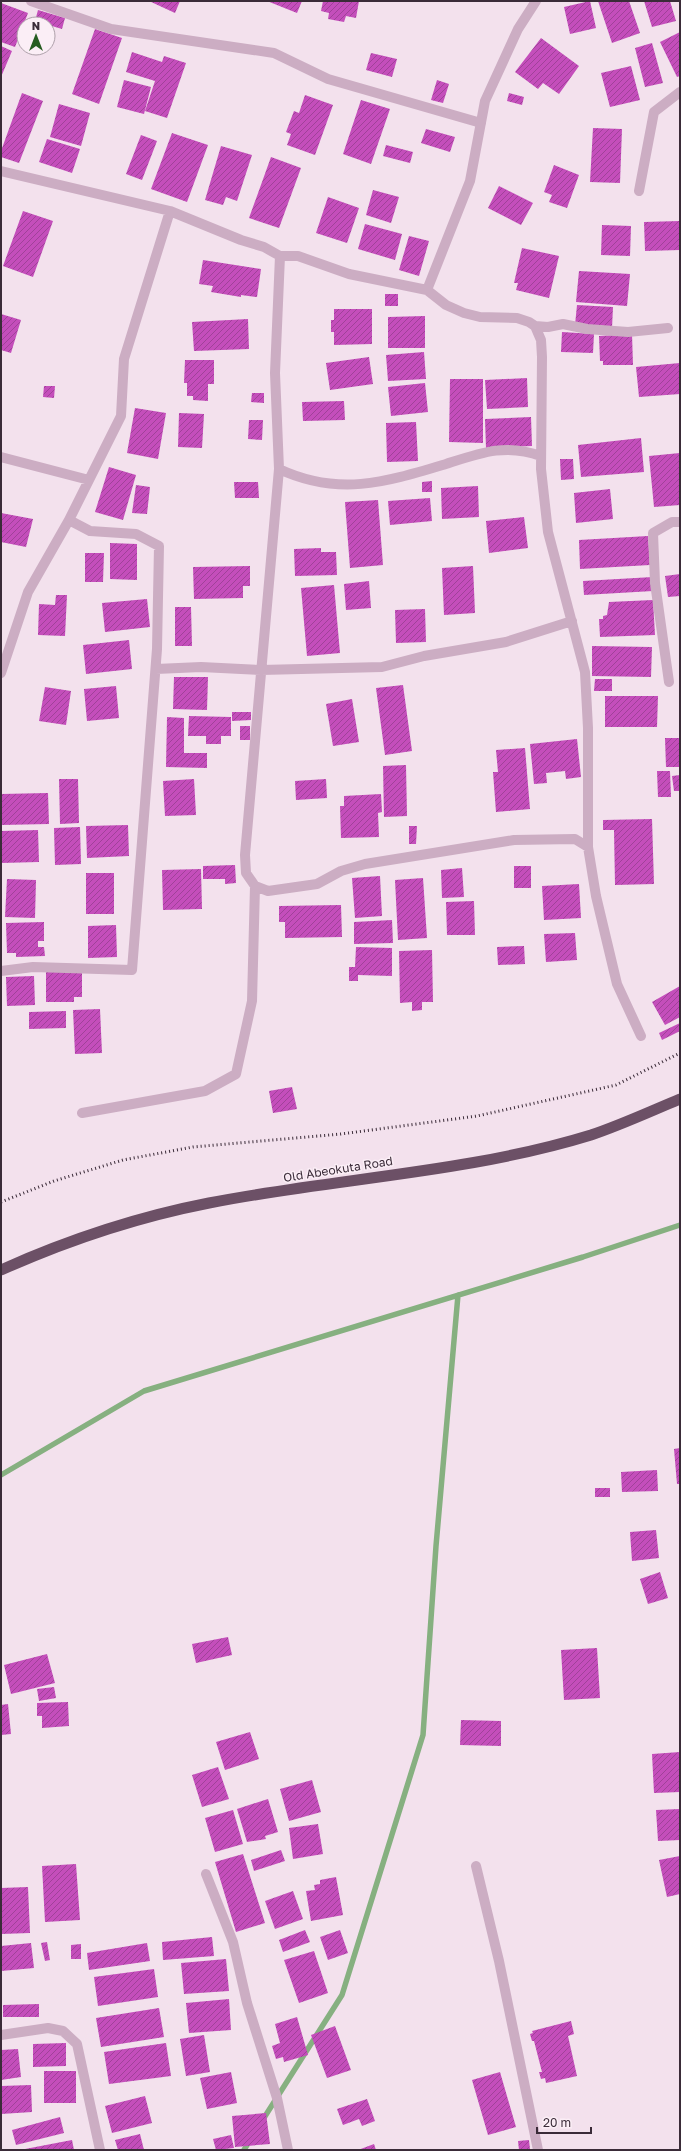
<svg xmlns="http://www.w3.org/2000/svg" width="681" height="2151" font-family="'Golos Text',sans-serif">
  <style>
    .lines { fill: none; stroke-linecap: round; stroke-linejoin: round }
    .stream { stroke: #86b080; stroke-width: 5.5 }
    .building { fill: url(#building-hatch) }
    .minor { stroke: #ccadc3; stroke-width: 10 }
    .trunk { stroke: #6c5066; stroke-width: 11 }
    .rail { stroke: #3a2b38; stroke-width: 3; stroke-dasharray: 1 3; stroke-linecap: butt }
    .labels { text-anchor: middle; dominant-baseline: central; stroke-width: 3; stroke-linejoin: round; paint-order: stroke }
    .street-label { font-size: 12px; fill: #3a2b38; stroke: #fbeef6 }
  </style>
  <defs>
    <pattern id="building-hatch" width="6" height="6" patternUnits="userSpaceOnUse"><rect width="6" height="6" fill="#c44ebb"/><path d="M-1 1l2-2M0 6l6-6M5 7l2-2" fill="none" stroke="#a04199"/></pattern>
  </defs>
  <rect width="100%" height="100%" fill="#f3e1ed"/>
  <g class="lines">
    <!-- stream -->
    <path class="stream" d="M1,1475l143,-84 439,-134 97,-32
      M262,2121l80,-126 81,-260 13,-189 22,-251
      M244,2150l6,-10"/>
  </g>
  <!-- building -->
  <path class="building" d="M149,1h31l-5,12z
    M267,1h35l-5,12z
    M323,1h36l-3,17 -10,-2 -2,6 -16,-3 1,-6 -8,-2z
    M590,1l6,27 -26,6 -6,-27z
    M598,1h31l11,32 -28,10z
    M644,1h26l6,20 -24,6z
    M1,3l27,10 -13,34 -14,-5z
    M38,10l27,8 -3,11 -27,-8z
    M95,29l27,9 -23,66 -27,-10z
    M680,32v44l-3,1 -17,-35z
    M541,38l38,28 -20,28 -16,-11 -5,6 -23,-17z
    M652,43l11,40 -18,4 -10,-39z
    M1,46l11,5 -11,26z
    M132,52l30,10 2,-6 22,7 -19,55 -22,-7 10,-30 -29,-9z
    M371,53l26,6 -5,18 -26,-7z
    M631,66l9,34 -30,7 -9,-34z
    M124,80l27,7 -7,27 -27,-7z
    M437,80l12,4 -6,19 -12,-3z
    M22,93l21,8 -24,62 -18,-6v-6z
    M509,93l15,4 -2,8 -15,-4z
    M305,95l28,10 -18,50 -28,-10 4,-11 -5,-2 8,-21 5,2z
    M361,100l29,9 -19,55 -28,-10z
    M59,104l31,9 -9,33 -31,-9z
    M593,128l29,1 -2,54 -30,-1z
    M426,129l29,8 -5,15 -29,-9z
    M172,133l36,12 -21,57 -36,-13z
    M141,135l16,6 -15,39 -16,-6z
    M47,139l33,10 -8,24 -33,-11z
    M386,145l27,7 -3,11 -27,-7z
    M221,146l31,9 -15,46 -11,-4 -3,8 -18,-5z
    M271,157l30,11 -22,60 -30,-10z
    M554,165l25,10 -12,33 -18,-6 3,-7 -8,-3z
    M499,186l34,17 -12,22 -33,-17z
    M373,190l26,7 -8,26 -25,-8z
    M328,197l31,11 -12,35 -31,-10z
    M23,211l30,10 -20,56 -30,-11z
    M680,221v29l-35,1 -1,-29z
    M365,224l37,10 -7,26 -37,-11z
    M602,225l29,1 -1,30 -29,-1z
    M409,236l20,5 -10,35 -20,-6z
    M522,248l37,8 -10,42 -33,-8 2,-7h-4z
    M203,260l58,9 -4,28 -16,-2v2l-30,-5 2,-6 -14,-2z
    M579,271l51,3 -3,32 -51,-4z
    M385,294h13v12h-13z
    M577,305l36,2 -1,21 -37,-3z
    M334,309h38v35l-38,1v-13h-3v-12h3z
    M1,314l20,6 -10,33 -10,-3z
    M425,316v32h-37v-31z
    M248,319l1,30 -55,2 -2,-29z
    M562,332l32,2 -1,19 -32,-1z
    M632,334l1,31h-30v-4h-3l-1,-25z
    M424,352l2,27 -38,2 -2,-26z
    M369,357l4,27 -43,6 -4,-27z
    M185,360h29v24h-6v17l-15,-1v-4h-6v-13h-3z
    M680,363v31l-41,3 -3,-30z
    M527,378l1,29 -41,2 -2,-29z
    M450,379h33v64l-34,-1z
    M425,383l3,29 -37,4 -3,-29z
    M44,386h11l-1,12 -11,-1z
    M252,393h12v10l-13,-1z
    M344,401l1,19 -42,1 -1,-19z
    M135,408l31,5 -8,46 -31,-6z
    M179,413l25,1 -2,34 -24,-1z
    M531,417l1,29 -46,2 -1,-29z
    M249,420h14l-1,20 -14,-1z
    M416,422l2,39 -31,1 -1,-39z
    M641,438l3,34 -63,5 -3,-32z
    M680,453v52l-26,2 -5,-51z
    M560,459h13l1,20 -13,1z
    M109,467l27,8 -13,45 -28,-8z
    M432,481v11h-10v-10z
    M234,482h24l1,16h-24z
    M136,485l14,2 -3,27 -15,-1z
    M478,486l1,31 -37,2 -1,-31z
    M610,489l3,30 -37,4 -2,-30z
    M430,498l2,23 -42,4 -2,-24z
    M378,500l5,65 -33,3 -5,-66z
    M1,513l32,6 -7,28 -25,-5z
    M524,517l4,31 -39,5 -3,-32z
    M648,536l2,29 -70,4 -1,-29z
    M110,543l27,1v36l-27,-1z
    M321,548v4h15l1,23 -42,1 -1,-27z
    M85,553h19l-1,29h-18z
    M250,566v20h-7v12l-49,1 -1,-32z
    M473,566l2,47 -31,2 -2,-47z
    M680,574v22l-12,1 -3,-21z
    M653,577v14l-69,4 -1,-14z
    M369,581l2,27 -25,2 -2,-26z
    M334,585l6,68 -33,3 -6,-68z
    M56,595h11l-2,41 -27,-1 1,-31 16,1z
    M147,599l3,28 -45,5 -3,-29z
    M653,600l2,35 -55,2 -1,-18h4v-3l4,-1 2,-13z
    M175,607h16l1,39h-17z
    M425,609l1,33 -30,1 -1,-33z
    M129,640l3,29 -46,5 -3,-29z
    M592,646l60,1 -1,30 -59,-1z
    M174,677h34l-1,33 -34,-1z
    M595,679h17v12h-18z
    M403,685l9,66 -27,4 -9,-67z
    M116,686l3,32 -32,3 -3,-32z
    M45,687l26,4 -5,34 -27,-4z
    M605,696h53l-1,31h-52z
    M352,699l7,43 -26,4 -7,-42z
    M232,712h19v8l-19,1z
    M189,716l42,1v19h-10v8h-15v-8h-18z
    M167,717l17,1v35h23v15l-41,-1z
    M240,726h10v14h-10z
    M665,738h15v29h-14z
    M577,739l4,38 -15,2 -1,-8 -19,2 1,10 -13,1 -4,-40z
    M525,748l5,61 -34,3 -3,-40h5l-2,-22z
    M406,765l1,51 -23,1 -1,-51z
    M657,771h13l1,26h-13z
    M680,775v16h-6l-2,-15z
    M59,779h19l1,44 -19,1z
    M194,779l2,36 -31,1 -2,-35z
    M326,779l1,19 -31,2 -1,-19z
    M48,793l1,31 -48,1v-31z
    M381,794l1,18 -4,1 1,24 -38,1 -1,-32h4v-10z
    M652,819l2,65 -39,1 -1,-55h-11v-10z
    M128,825l1,31 -42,2 -1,-32z
    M409,826h8l-1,18h-7z
    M80,827l1,37 -26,1 -1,-37z
    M38,830l1,32 -38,1v-32z
    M235,865l1,18 -11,1v-5h-22v-13z
    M514,866h17v22h-17z
    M462,868l2,29 -22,1 -1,-28z
    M201,869l1,40 -39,1 -1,-40z
    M86,873h28v41h-28z
    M380,876l2,40 -27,2 -3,-40z
    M423,878l4,60 -29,2 -3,-60z
    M7,879l29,1 -1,38 -30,-1z
    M579,884l2,34 -37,2 -2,-34z
    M474,901l1,34h-28l-1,-33z
    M341,905l1,32 -57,1v-16h-6v-16z
    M392,920l1,23 -39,1v-22z
    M44,922v19h-6v6h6l1,9 -29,1v-4h-9l-1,-30z
    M116,925l1,32 -29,1v-32z
    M575,933l2,27 -31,2 -2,-28z
    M524,946l1,18 -27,1 -1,-18z
    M356,947l36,1v28l-34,-1v6h-9v-14h6z
    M432,950l1,52h-11v8l-10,1v-9l-12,1 -1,-52z
    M46,970h36v27h-8v5h-28z
    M34,976l1,29 -28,1 -1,-29z
    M680,986v31l-15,8 -13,-23z
    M100,1009l2,44 -27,1 -2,-44z
    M66,1011v17l-37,1v-17z
    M680,1023v8l-18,9 -3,-7z
    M292,1087l5,22 -24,4 -4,-22z
    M680,1448v36h-3l-3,-35z
    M657,1470l1,21 -36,1 -1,-20z
    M595,1488h15v9h-15z
    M656,1530l3,28 -27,3 -2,-29z
    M660,1572l8,26 -20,6 -8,-25z
    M228,1637l4,18 -36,8 -4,-19z
    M597,1648l3,50 -36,2 -3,-50z
    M47,1654l8,29 -44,11 -7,-29z
    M54,1687l2,11 -17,3 -2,-12z
    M68,1702l1,24 -27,2v-12h-5v-13z
    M8,1704l3,30 -10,1v-30z
    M461,1720l40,1v25l-41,-1z
    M250,1732l9,27 -34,11 -9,-28z
    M680,1752v40l-26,1 -2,-39z
    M218,1767l11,32 -27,8 -10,-32z
    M312,1780l9,32 -32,9 -9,-32z
    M268,1799l10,33 -13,4 1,3 -19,3 -10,-33z
    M680,1809v31l-22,1 -2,-31z
    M233,1810l10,34 -28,8 -10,-34z
    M318,1824l5,30 -30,5 -4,-31z
    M281,1850l4,11 -31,10 -3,-11z
    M243,1854l22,69 -29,9 -21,-70z
    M680,1856v38l-13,3 -8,-37z
    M76,1864l4,56 -35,2 -3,-56z
    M336,1877l7,38 -32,6 -5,-30 9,-1 -1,-5 6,-1v-4z
    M28,1887l2,46 -29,1v-46z
    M293,1891l10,28 -28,10 -10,-28z
    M305,1930l5,12 -27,10 -4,-12z
    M340,1930l8,23 -20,7 -8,-23z
    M212,1937l2,19 -51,4 -1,-18z
    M47,1942l3,18 -5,1 -4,-18z
    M31,1943l3,25 -33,3v-25z
    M147,1943l3,18 -61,9 -2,-17z
    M81,1944v15h-10v-14z
    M314,1951l14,42 -29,10 -15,-43z
    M226,1959l3,32 -45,3 -3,-31z
    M154,1969l4,28 -60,9 -4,-29z
    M229,1999l2,31 -42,3 -3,-30z
    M39,2004v13h-36v-12z
    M159,2008l5,29 -63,10 -5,-29z
    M297,2017l11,38 -24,7 -1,-5 -7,2 -4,-13 8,-3 -5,-19z
    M571,2021l3,13 -6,2 9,40 -31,7 -1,-5 -4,1 -2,-7h3l-8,-31h-2l-2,-7 3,-1 -1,-2z
    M335,2026l16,44 -24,8 -16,-43z
    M204,2035l6,37 -24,4 -6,-37z
    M66,2043v23l-33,1v-23z
    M166,2043l5,33 -62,8 -5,-32z
    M18,2049l3,28 -20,3v-30z
    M44,2071h32v32h-32z
    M231,2072l6,31 -30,6 -7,-31z
    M500,2072l16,55 -28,8 -16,-55z
    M31,2085l1,27 -31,2v-28z
    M145,2096l7,27 -40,10 -7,-27z
    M367,2099l8,22 -13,5 -3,-7 -16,6 -6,-16z
    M266,2113l4,31 -35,3 -3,-31z
    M60,2117l4,16 -48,12 -4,-15z
    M140,2134l4,16h-26l-3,-10z
    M231,2135l3,13 -18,2 -3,-11z
    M72,2140l2,10h-49v-1z
    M529,2140l1,9 -11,1 -1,-9z
    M374,2144l2,6h-18z"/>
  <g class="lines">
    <!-- minor -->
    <path class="minor" d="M31,1l80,28 163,24 54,26 153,44
      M1,171l169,40 71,29 23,7 16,9h18l51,18 78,16 19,15 18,8 16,4 37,1 12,4 6,4 6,14 1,17 -1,112 7,63 37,140 3,56v119l8,49 21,88 24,52
      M639,191l15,-79 26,-20
      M280,256l-5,117 4,96 -34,386 1,18 9,13 13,5 49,-7 24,-13 24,-7 149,-24 61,-1 13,8
      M427,290l43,-109 15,-80 33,-72 18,-28
      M535,326l13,1 15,-3 24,5 41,3 40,-4
      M1,457l88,23
      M279,469c60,28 107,13 167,-5 34,-11 60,-21 95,-8
      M156,669l45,-2 60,3 121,-3 42,-11 82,-14 66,-21
      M1,673l27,-81 41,-72
      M669,682l-14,-99 -2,-50 19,-11h8
      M1,971l32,-4 99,3 25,-321 2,-103 -23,-12 -46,-3 -21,-11 52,-104 3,-57 46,-148
      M82,1113l123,-22 31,-17 16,-73 3,-115
      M476,1866l23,95 39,189
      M206,1874l27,68 14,61 30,95 11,52
      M1,2035l47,-7 15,3 14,13 23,106"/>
    <!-- trunk -->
    <path class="trunk" d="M1,1270c67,-30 136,-53 208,-67 127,-25 259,-30 382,-68 30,-10 60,-24 89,-36"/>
    <!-- rail -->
    <path class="rail" d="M1,1202l53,-21 69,-21 70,-13 148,-13 136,-18 139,-31 64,-32"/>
  </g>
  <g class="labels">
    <!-- street labels -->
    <g class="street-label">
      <text transform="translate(338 1169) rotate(-9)">Old Abeokuta Road</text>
    </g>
  </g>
  <!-- border -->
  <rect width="681" height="2151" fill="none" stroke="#3a2b38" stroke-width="4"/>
  <!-- north arrow -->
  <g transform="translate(36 36)"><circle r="19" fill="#fbeef6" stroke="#aea0aa"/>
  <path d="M0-3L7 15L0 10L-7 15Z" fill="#265c21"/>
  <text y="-6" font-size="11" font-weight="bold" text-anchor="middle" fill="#3a2b38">N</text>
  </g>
  <!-- scale -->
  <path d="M537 2127v6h54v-6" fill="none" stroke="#3a2b38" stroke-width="2"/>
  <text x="543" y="2127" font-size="12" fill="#3a2b38" stroke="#fbeef6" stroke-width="3" paint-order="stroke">20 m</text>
</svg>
